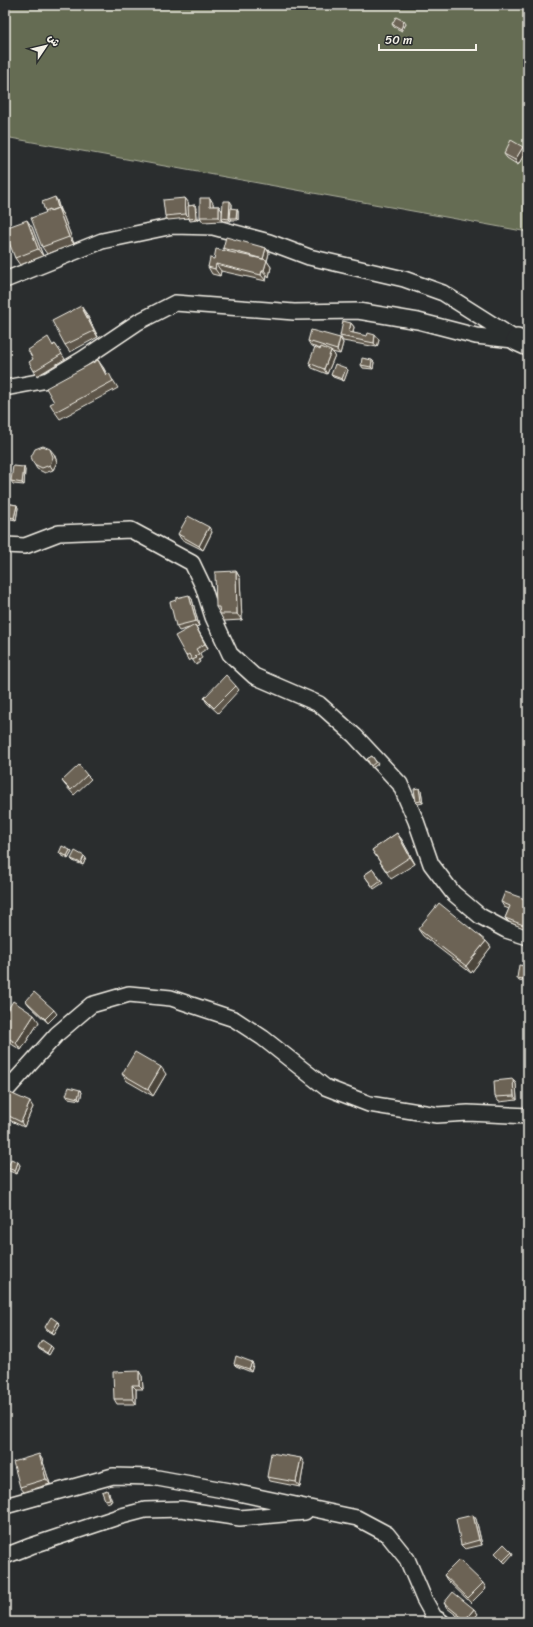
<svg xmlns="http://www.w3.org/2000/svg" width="533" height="1627" font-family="Sriracha,'Playpen Sans Arabic',sans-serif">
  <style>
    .green { fill: #656c52; stroke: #acae9d }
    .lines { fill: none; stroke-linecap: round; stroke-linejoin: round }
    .street-casing { stroke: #f4f1e8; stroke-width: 18 }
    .secondary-casing { stroke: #f4f1e8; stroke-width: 24 }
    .street { stroke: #2a2d2e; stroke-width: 15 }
    .secondary { stroke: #2a2d2e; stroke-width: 21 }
    .wall { fill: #5d5548; stroke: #f4f1e8 }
    .shaded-wall { fill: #4c453b; stroke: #f4f1e8 }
    .building { fill: #6c6354; stroke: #f4f1e8 }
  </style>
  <rect width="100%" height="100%" fill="#2a2d2e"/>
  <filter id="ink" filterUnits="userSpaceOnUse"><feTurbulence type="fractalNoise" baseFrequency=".025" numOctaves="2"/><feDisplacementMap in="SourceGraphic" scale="8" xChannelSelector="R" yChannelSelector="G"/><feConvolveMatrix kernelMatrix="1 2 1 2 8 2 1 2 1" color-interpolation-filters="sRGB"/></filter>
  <g filter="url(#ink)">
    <!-- green -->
    <path class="green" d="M5,5h523v227l-523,-95z"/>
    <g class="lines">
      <!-- street casing -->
      <g class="street-casing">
        <path id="street" d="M5,280l97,-39 71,-15 40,1 56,15 40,15 95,22 39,14 74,47
          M5,388l43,-8 35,-21 55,-37 37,-19 119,9 64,-1 60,10 58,15 38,4
          M5,545l20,1 34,-13 72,-3 61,33 11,23 10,31 17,37 24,22 65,28 36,32 45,48 16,37 15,43 22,29 27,23 26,14 22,7
          M5,1092l52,-58 34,-29 38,-11 42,4 63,21 29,19 62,49 44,17 68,11 31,-2 60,3
          M5,1506l108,-30 39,1 77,14 128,27 30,16 20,25 17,40 10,18 8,5
          M5,1556l26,-10 87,-29 27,-7 36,-1 59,9 65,-6"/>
      </g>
      <!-- secondary casing -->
      <g class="secondary-casing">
        <path id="secondary" d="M517,340l11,5"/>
      </g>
      <!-- street -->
      <use href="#street" class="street"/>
      <!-- secondary -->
      <use href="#secondary" class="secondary"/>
    </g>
    <!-- wall -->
    <path class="wall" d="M392,24h14l-4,7 -8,-4z
      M523,147l3,4 -8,14 -11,-7 -3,-4z
      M185,198l3,4 1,4 6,-1 2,3 1,12 -8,1 -1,-3 -21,2 -3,-4z
      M57,200l3,10 3,5 11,29 -27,10 -5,-7 4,-35 -1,-1z
      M213,203v3h6l3,5 10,-7v5l6,2v9h-6l-1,-1v2h-7l-2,-2v2l-19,1 -3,-5z
      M32,227l11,29 -23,9 -5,-7z
      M223,248h43l3,5 -2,8 4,6 -2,10 -2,-1 -1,5 -45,-10 -1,5 -8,-2 -4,-7 6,-8 11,-8z
      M86,313l12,24 -28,15 -5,-7z
      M351,323l3,4 -1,6 26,7 -2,7 -34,-6 -3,-5z
      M340,338l3,5 -3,11 -8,-2 3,3 -8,19 -15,-6 -3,-5 12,-14 -10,-3 -3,-5z
      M55,344l10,15 -28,17 -3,-5 19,-26z
      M374,362l-1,7 -10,-1 -2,-3z
      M103,367l4,7 6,6 5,8 -58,31 -5,-7 -1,-10z
      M348,370l-4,11 -11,-4 -2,-2z
      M54,454l3,8 -4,8 -8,3 -8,-4 -3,-5z
      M25,470l-1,15 -11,-1 -2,-3z
      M5,503l12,2 1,3 -2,12 -11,-2z
      M212,532l-9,18 -22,-11 -3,-5z
      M236,571l4,7 2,42 -18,1 -8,-14z
      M192,599l7,27 -3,1 12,21 -8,5 2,5 -3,2 1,2 -4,3 -4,-6 -3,2 -3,-5 3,-28 -10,3 -3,-5z
      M236,686l3,4 -21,23 -11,-10 -3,-5z
      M372,756l6,8 -6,4 -5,-9z
      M87,775l4,4 -17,16 -9,-10 -3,-4z
      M419,788l2,2 2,13 -5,1 -2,-2z
      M397,833l5,7 13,24 -24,15 -19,-29z
      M70,850l2,2 -4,7 -7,-4 -2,-2z
      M86,858l-3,7 -10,-4 -2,-2z
      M373,869l10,14 -9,6 -10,-14z
      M528,900v30l-19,-8 -4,-4 4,-9 -5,-2 -3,-5z
      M418,929l68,12 5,6 -20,26 -48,-37z
      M525,966l1,3 -2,13 -5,-1 -2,-3z
      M26,1001l31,13 -9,9 -19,-18z
      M5,1014l34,8 -18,28 -16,-10z
      M122,1074h44l-13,22 -26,-15z
      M513,1079l3,5 1,16 -18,2 -4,-5z
      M82,1092l-2,8 -12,-2 -2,-3z
      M5,1097l28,10 -9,20 -19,-9z
      M20,1165l-3,9 -8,-3 -1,-3z
      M60,1324l-6,10 -7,-4 -2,-3z
      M51,1346l2,2 -4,7 -10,-6 -1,-2z
      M252,1362l1,3 -2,7 -15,-6 -2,-2z
      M142,1376l1,13h-7v15h-19l-3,-5z
      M42,1459l8,25 -26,8 -4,-5z
      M304,1463l-4,24 -30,-6 -3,-4z
      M109,1493l3,8 -5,2 -2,-3z
      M473,1515l3,4 6,26 -17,4 -4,-4z
      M512,1552l1,2 -8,9 -10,-10z
      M444,1575l39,8 3,5 -15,15 -24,-23z
      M444,1603l30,6 4,5 -7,8h-6l-18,-14z"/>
    <!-- shaded-wall -->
    <path class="shaded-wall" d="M404,21l2,3 -4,7 -1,-2z
      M523,147l3,4 -8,14 -3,-5z
      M55,197l2,3 3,10 -2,-2z
      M185,198l3,4 2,16 -4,-4z
      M210,198l3,5v8l-3,-5z
      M230,201l2,3 -1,17 -2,-2z
      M195,205l2,3 1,12 -2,-2z
      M219,206l3,5v10l-3,-4z
      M58,208l5,7 11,29 -5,-7z
      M237,209l1,2v9l-2,-2z
      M27,220l5,7 11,29 -5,-7z
      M266,248l3,5 -2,8 4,6 -2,10 -5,-7 2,-7 -3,-4z
      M216,264l5,7 -1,5 -5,-7z
      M262,270l5,6 -1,5 -5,-6z
      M81,306l5,7 12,24 -4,-6z
      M351,323l3,4 -2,10 -3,-5z
      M375,335l4,5 -2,7 -3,-4z
      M340,338l3,5 -3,11 -3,-4z
      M331,351l4,4 -8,19 -3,-5z
      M98,360l5,7 7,15 -4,-7z
      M372,360l2,2 -1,7 -2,-2z
      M346,368l2,2 -4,11 -2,-2z
      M50,449l4,5 3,8 -4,8 -3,-5z
      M24,467l1,3 -1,15 -2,-2z
      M17,505l1,3 -2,12 -2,-2z
      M209,527l3,5 -9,18 -4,-4z
      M236,571l4,7 2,42 -5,-6z
      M189,595l3,4 7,27 -3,-5z
      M195,625l3,5 10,18 -3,-4z
      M419,788l2,2 2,13 -2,-2z
      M397,833l5,7 13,24 -5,-7z
      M70,850l2,2 -4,7 -1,-3z
      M84,856l2,2 -3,7 -2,-2z
      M486,941l5,6 -20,26 -5,-7z
      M525,966l1,3 -2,13 -1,-3z
      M54,1010l3,4 -9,9 -3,-4z
      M34,1015l5,7 -18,28 -5,-7z
      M161,1067l5,7 -13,22 -5,-7z
      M513,1079l3,5 1,16 -3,-4z
      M80,1090l2,2 -2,8 -2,-2z
      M30,1102l3,5 -9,20 -3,-5z
      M18,1162l2,3 -3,9 -2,-3z
      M58,1322l2,2 -6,10 -2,-2z
      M51,1346l2,2 -4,7 -2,-2z
      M252,1362l1,3 -2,7 -2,-3z
      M139,1371l3,5 1,13 -4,-4z
      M132,1385l4,4v15l-3,-5z
      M39,1454l3,5 8,25 -4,-5z
      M301,1458l3,5 -4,24 -4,-5z
      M473,1515l3,4 6,26 -3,-5z
      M474,1609l4,5 -7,8h-5l-1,-2z"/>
    <!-- building -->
    <path class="building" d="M396,17l8,4 -3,8 -9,-5z
      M511,140l12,7 -8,13 -11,-6z
      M55,197l3,11 -8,3v-2l-5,2 -3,-9z
      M185,198l1,16 -21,2 -2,-16z
      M200,198h10v8h9v11h-19z
      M223,201h7l-1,18 -7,-1z
      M195,205l1,13 -7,1 -1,-13z
      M58,208l11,29 -27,10 -11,-29z
      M231,208l6,1 -1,9h-6z
      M27,220l11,29 -23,9 -10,-26v-4z
      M226,237l40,11 -3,11 -40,-11z
      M216,249l51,11 -3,10h-2l-1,5 -45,-11 -1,5 -7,-2 2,-9 4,1z
      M81,306l13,25 -29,14 -13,-24z
      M343,321l8,2 -2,9 18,4 1,-3 7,2 -1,8 -34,-7z
      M311,330l29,8 -3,12 -29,-9z
      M48,337l5,9 2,-2 7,10 -28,17 -5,-9 4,-3 -5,-9z
      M315,347l5,3 1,-3 10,4 -7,18 -15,-6z
      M362,358l10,2 -1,7 -10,-2z
      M98,360l8,15 3,-2 4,8 -58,31 -5,-8 4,-2 -8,-14z
      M335,364l11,4 -4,11 -11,-4z
      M43,446l7,3 3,8 -3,8 -8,3 -8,-4 -3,-7 4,-8z
      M13,466l11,1 -2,16 -11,-2z
      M5,503l12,2 -3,13 -9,-2z
      M188,516l21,11 -10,19 -21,-12z
      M236,571l1,43h-17l-1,-7h-3l-1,-35z
      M189,595l7,26 -20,5 -6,-24 6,-2v-2z
      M195,625l10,19 -9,5 3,5 -4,2 2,2 -5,2 -3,-6 -3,2 -11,-20z
      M226,675l10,11 -22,22 -10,-10z
      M372,756l4,6 -5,4 -4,-7z
      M79,765l8,10 -16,15 -9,-9z
      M419,788l2,13 -5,1 -2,-13z
      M397,833l13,24 -23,15 -15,-22z
      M62,846l8,4 -3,6 -8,-3z
      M75,851l9,5 -3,7 -10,-4z
      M373,869l8,12 -8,6 -9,-12z
      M505,892l23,8v22l-2,4 -21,-8 5,-12 -9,-4z
      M439,903l47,38 -20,25 -48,-37z
      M519,965l6,1 -2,13 -6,-1z
      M34,992l20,18 -9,9 -19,-18z
      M13,1001l21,14 -18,28 -11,-7v-22z
      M135,1052l26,15 -13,22 -26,-15z
      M513,1079l1,17 -19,1 -1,-16z
      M69,1087l11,3 -2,8 -12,-3z
      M8,1092l22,10 -9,20 -16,-8v-17z
      M11,1159l7,3 -3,9 -7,-3z
      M51,1317l7,5 -6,10 -7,-5z
      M42,1340l9,6 -4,7 -9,-6z
      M236,1356l16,6 -3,7 -15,-5z
      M139,1371v14h-7l1,14h-19l-1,-27z
      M271,1453l30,5 -5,24 -29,-5z
      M39,1454l7,25 -26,8 -7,-25z
      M107,1490l3,9 -5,1 -3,-8z
      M473,1515l6,25 -18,5 -5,-26z
      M504,1544l8,8 -9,9 -8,-8z
      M459,1560l24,23 -15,15 -24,-23z
      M453,1592l21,17 -9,11 -21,-17z"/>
  </g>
  <!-- margin -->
  <rect width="533" height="1627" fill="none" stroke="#2a2d2e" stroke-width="20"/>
  <rect x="10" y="10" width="513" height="1607" fill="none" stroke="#f4f1e8" stroke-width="1.5" filter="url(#ink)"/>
  <!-- north arrow -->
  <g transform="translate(46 46) rotate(55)" stroke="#2a2d2e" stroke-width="3" paint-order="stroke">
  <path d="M0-3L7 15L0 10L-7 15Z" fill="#f4f1e8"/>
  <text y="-6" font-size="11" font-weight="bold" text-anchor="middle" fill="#f4f1e8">ش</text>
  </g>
  <!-- scale -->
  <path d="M379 44v6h97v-6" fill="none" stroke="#f4f1e8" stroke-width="2"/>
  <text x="385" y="44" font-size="12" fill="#f4f1e8" stroke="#2a2d2e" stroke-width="3" paint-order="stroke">50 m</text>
</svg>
